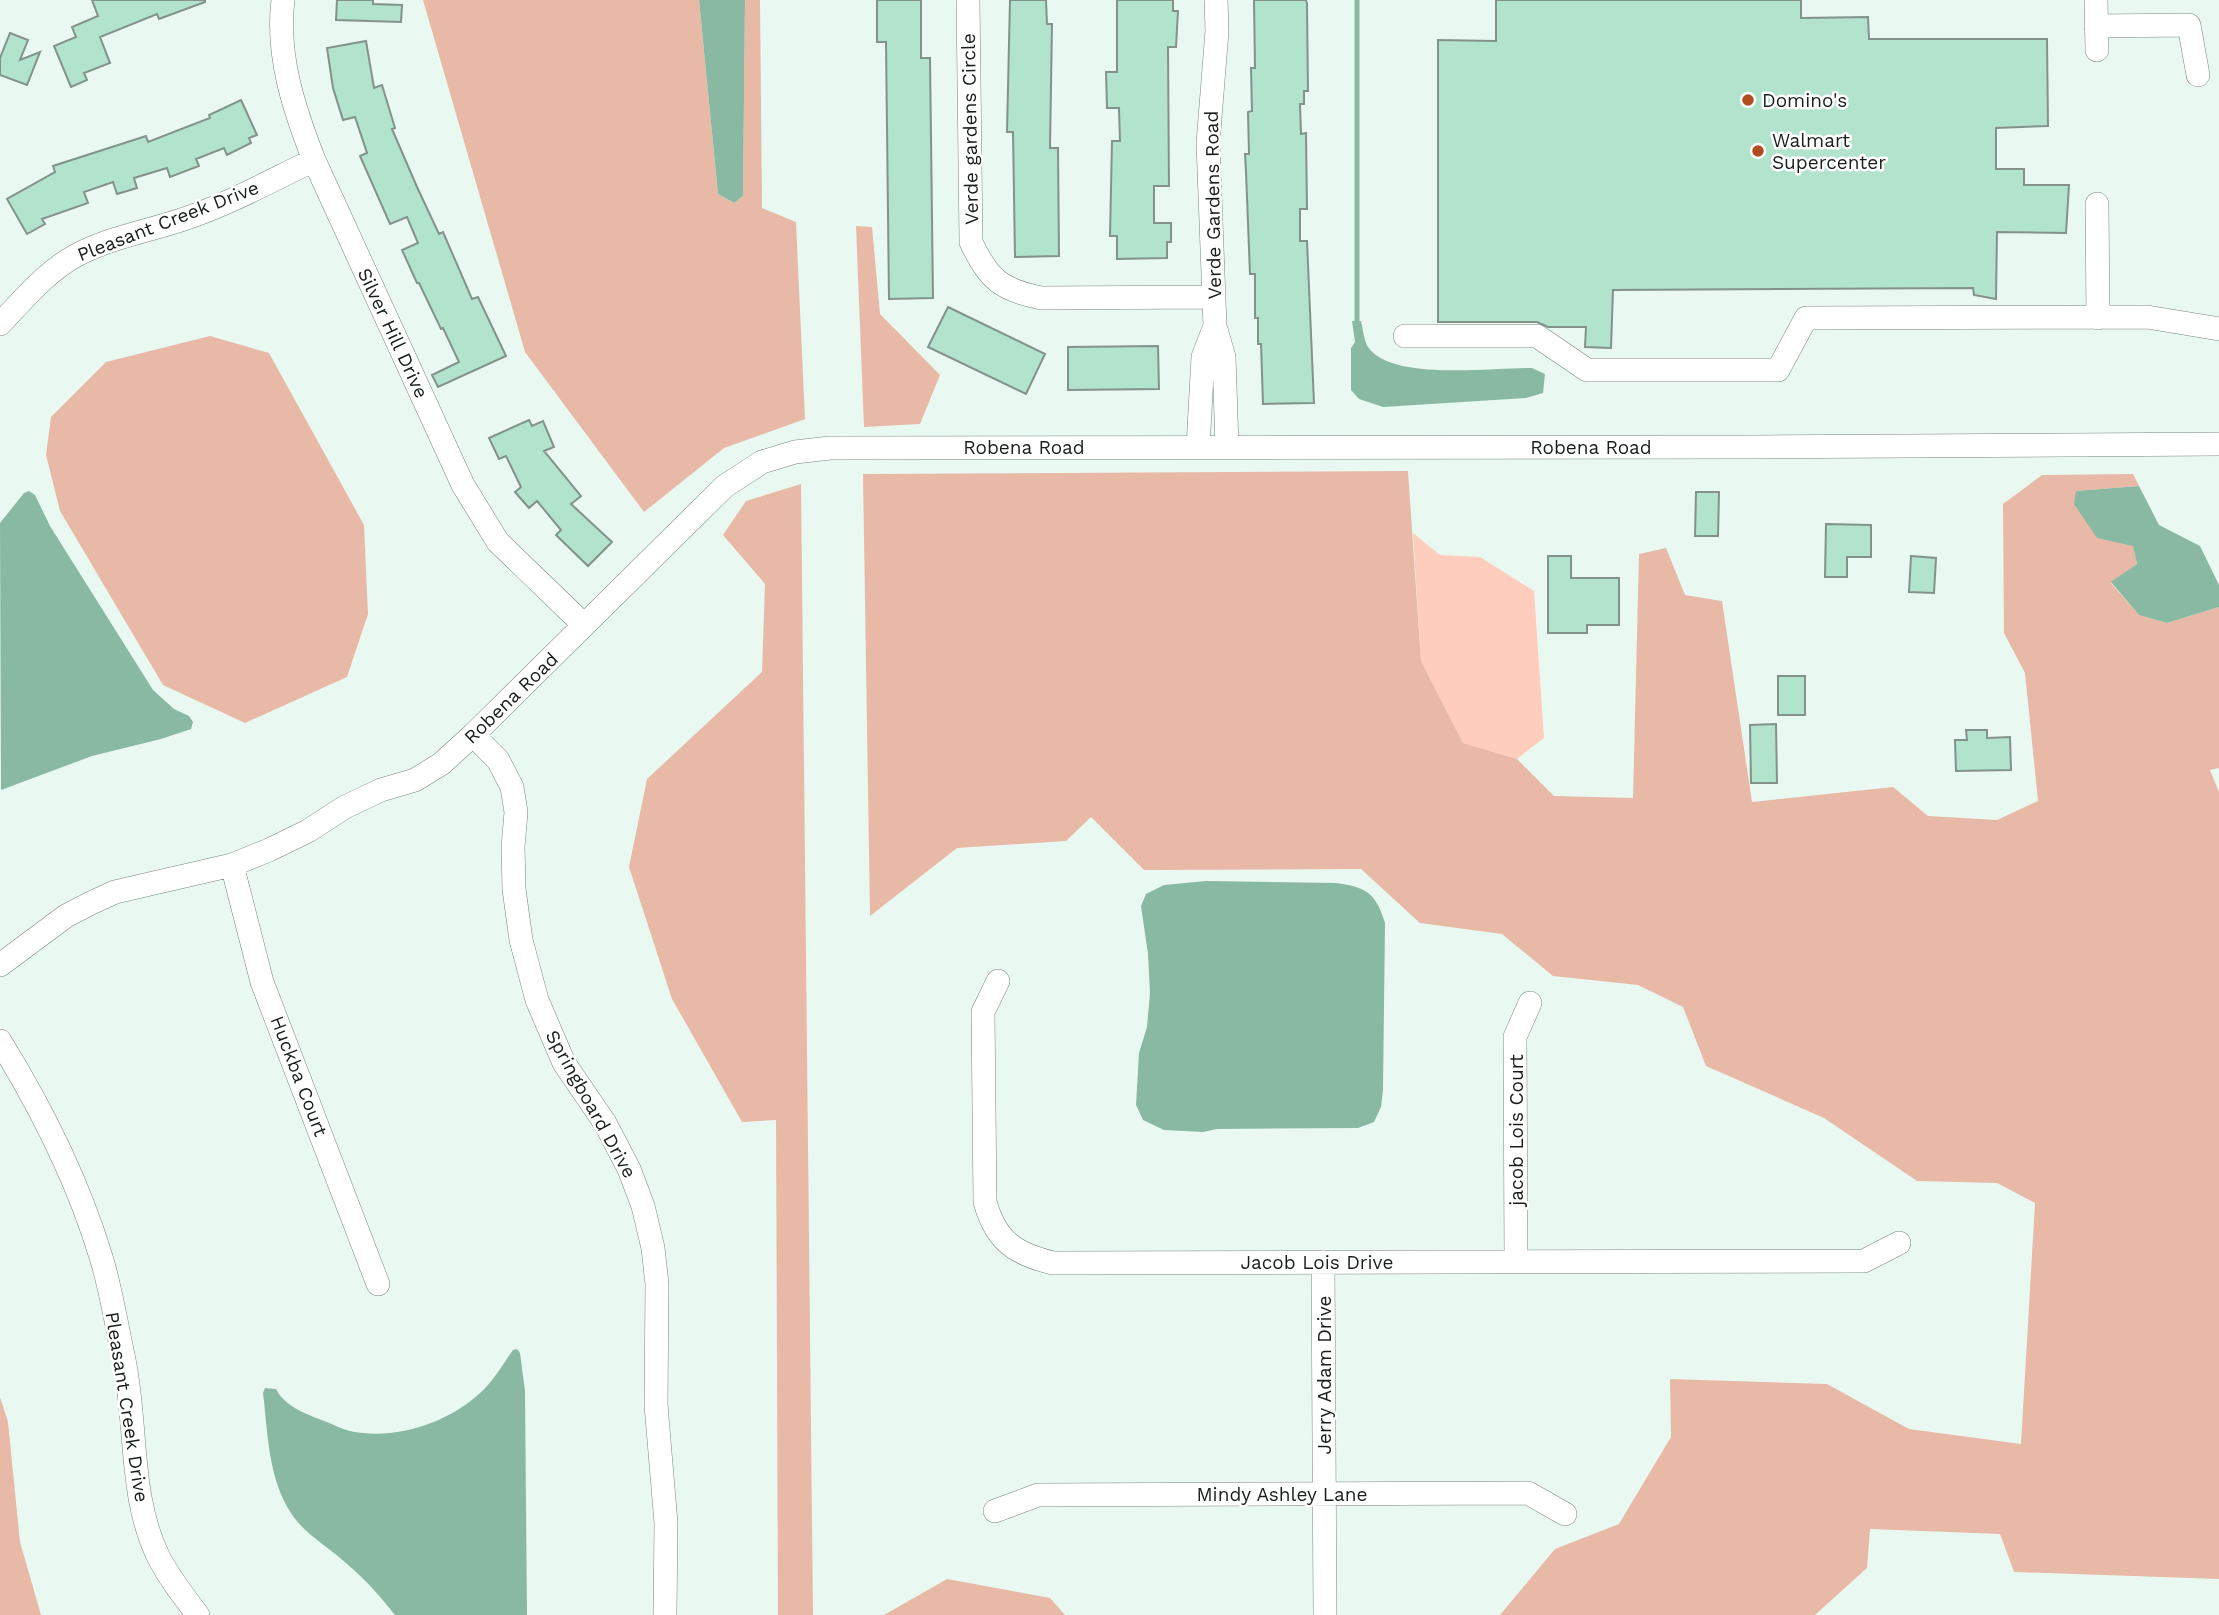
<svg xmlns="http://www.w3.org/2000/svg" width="2219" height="1615" font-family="'Work Sans',sans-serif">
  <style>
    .green { fill: #fecdbb }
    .forest { fill: #e8b9a7 }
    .water { fill: #89b9a2 }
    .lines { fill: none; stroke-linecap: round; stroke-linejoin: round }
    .stream { stroke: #89b9a2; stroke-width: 5 }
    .building { fill: #b2e3cc; stroke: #83928b; stroke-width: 2 }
    .minor-casing { stroke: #788780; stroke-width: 24 }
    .minor { stroke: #fff; stroke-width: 23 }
    .poi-dot { fill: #b24d1f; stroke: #fff; stroke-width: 2.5 }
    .labels { text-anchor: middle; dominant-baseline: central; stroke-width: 5; stroke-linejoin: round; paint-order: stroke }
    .poi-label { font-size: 19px; fill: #181e1b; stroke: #fff; text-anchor: start }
    .street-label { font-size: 19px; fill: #181e1b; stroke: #fff }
  </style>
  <rect width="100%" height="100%" fill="#e9f9f1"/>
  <!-- green -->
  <path class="green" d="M1413,533l27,22 40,2 54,34 10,147 -27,21 -54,-16 -42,-82z"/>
  <!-- forest -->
  <path class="forest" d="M423,0h276l19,194 16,9 9,-7 2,-196h15l2,208 34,14 9,197 -81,29 -80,64 -119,-160z
    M856,226l16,1 8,87 60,61 -20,49 -56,3z
    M210,336l59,17 95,172 4,89 -21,63 -102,46 -82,-38 -103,-174 -14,-56 5,-38 55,-55z
    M1408,471l13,190 42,82 54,16 37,37 79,2 6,-244 27,-6 19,47 37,6 30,201 141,-15 35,29 69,4 41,-19 -13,-128 -21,-40 -1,-129 39,-29 91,-1 6,12 -63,5 57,54 4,19 -26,19 28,32 28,8 52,-16v161l-9,2 9,22v787l-205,-7 -14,-38 -130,-5 -3,39 -52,47h-315l55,-66 64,-25 52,-87 -1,-58 157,5 82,45 112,15 14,-241 -38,-20 -80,-2 -93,-63 -118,-52 -23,-59 -45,-22 -85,-9 -51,-42 -82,-11 -59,-54 -217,1 -53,-53 -25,24 -109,7 -87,68 -7,-442z
    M801,484l12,1131h-35l-2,-495 -34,2 -70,-123 -43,-132 18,-88 115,-107 3,-88 -42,-49 23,-34z
    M0,1397l8,25 12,120 21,73h-41z
    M947,1579l103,19 15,17h-181z"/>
  <!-- water -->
  <path class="water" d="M699,0h46l-2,196 -9,7 -16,-9z
    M1352,321h9c2,8 3,20 7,26 24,35 127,20 164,21l13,6 -2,19 -17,5 -143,9 -24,-8 -8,-9v-42l4,-6z
    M2139,486l20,39 41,21 19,39v22l-52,16 -28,-8 -28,-33 26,-18 -4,-18 -36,-8 -23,-34 2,-13z
    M29,491l6,4 15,31 103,164 21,19 15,7 4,6 -2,7 -30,10 -69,17 -91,34 -1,-267 24,-30z
    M1206,881l130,2c30,4 40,10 49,40l-2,167 -2,17 -7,15 -16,6 -141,1 -14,3 -39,-2 -21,-10 -7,-15 3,-52 8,-26 3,-34 -2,-39 -7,-48 5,-12 18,-9z
    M517,1349l3,4 5,38 2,224h-132c-15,-19 -30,-36 -48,-51 -18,-17 -43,-30 -56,-51 -23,-35 -23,-80 -28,-120l2,-5 11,1c8,17 32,26 48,32 9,3 17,8 26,10 44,10 98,-8 130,-38 13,-11 23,-29 33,-43z"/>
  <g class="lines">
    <!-- stream -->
    <path class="stream" d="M1357,321v-321"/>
  </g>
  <!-- building -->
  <path class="building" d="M92,0h113v2l-46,17 -2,-5 -57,23 10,26 -26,10 3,7 -16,7 -17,-41 22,-9 -4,-10 26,-11z
    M337,0h36v4l29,1 -1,17 -65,-2z
    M877,0h44v58h9l3,240 -44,1 -3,-257h-9z
    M1010,0h36l1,24h5l-2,124h8l1,108 -44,1 -2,-125h-6z
    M1117,0h56v11h5l-2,36h-8l1,139h-15v37h17v19h-4v16l-50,1v-23h-7l2,-95h8l-1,-33h-12l-1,-36h11z
    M1254,0h52l1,4 1,87h-4v13h-4l1,30 5,-1 1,76h-7v32h7l7,162 -51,1 -2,-60h-3v-26h-3v-44h-5l-4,-102 -1,-18h4l-1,-42 4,-1 -1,-43h4z
    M1496,0h305v18l67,-1 1,22h178l1,87 -52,2v41h28v16h45l-3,48 -69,-1 -1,67 -22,-4 -1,-7 -360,2 -2,58 -26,-1 1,-20h-38l-11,-5h-99v-282l58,1z
    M10,33l18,7 -8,20 20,-8 -13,33 -27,-10v-17z
    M366,41l8,47 8,-3 13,43 -3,1 25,58 22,47 4,-2 29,67 6,-2 28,59 -68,31 -6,-12 27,-13 -16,-34 -2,1 -22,-46h-2l-15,-33 16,-7 -11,-26 -17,7 -30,-68 7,-3 -12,-36 -12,3 -10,-32 -6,-40z
    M241,100l16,35 -8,3 2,5 -24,12 -3,-7 -28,11 3,7 -29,11 -3,-9 -33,10 3,10 -20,6 -4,-12 -29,10 4,11 -46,16 3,5 -18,10 -20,-35 48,-27 -2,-6 93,-30 2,6 62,-24 -1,-3z
    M948,307l97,47 -19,40 -98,-47z
    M1158,346l1,43 -91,1v-43z
    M529,420l3,6 11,-5 11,26 -10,4 37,45 -10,8 41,38 -24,24 -32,-31 5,-5 -24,-29 -8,7 -14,-16 6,-5 -15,-31 -7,3 -10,-21z
    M1696,492h23l-1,44h-23z
    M1826,524l45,1v32h-24v20h-22z
    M1548,556h23v22h48v47h-32v8h-39z
    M1911,556l25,2 -2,35 -25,-1z
    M1778,676h27v39h-27z
    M1776,724l1,59h-26l-1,-58z
    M1966,730h21v8l23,-1 1,33 -55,1 -1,-31h12z"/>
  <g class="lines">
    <!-- minor casing -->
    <g class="minor-casing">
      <path id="minor" d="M283,0c-7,55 11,109 31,160l149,325 35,57 86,83
        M968,0l3,242c17,37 30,48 70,56l172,-1
        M1216,0l1,31 -9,112 7,183 9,31 3,90
        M2096,0l1,50
        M2096,26l93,-1 9,50
        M2097,204l1,114
        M0,324c23,-24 46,-52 75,-68 35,-19 75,-25 112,-38 44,-15 85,-38 127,-58
        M1405,336h132l50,34h191l28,-52 341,-1 72,12
        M1198,447l5,-90 12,-31
        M473,735l25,25 14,27 4,25 -3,35 1,42 7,51 16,60 27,63 41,60 24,46 14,37 10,42 4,36 -1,121 10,118 -1,92
        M232,865l30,117 116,302
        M0,965l66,-49 25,-13 24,-11 117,-27 37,-15 39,-19 37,-24 36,-17 34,-10 26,-16 32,-29 252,-249 37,-24 33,-10 35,-4 924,-1 465,-3
        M998,981l-15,31 2,190c11,39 30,52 68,61l811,-2 35,-18
        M0,1041c42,68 78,140 101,216 10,32 15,66 22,98 15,67 5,141 36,203 11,21 25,39 39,57
        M1516,1261l-1,-224 15,-34
        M1323,1262l2,353
        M995,1511l43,-16 490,-2 37,21"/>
    </g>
    <!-- minor -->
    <use href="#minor" class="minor"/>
  </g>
  <!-- markers -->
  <g class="poi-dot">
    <circle cx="1748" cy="100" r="7"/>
    <circle cx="1758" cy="151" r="7"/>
  </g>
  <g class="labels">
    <!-- poi labels -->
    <g class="poi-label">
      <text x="1762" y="100">Domino's</text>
      <text x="1772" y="140">Walmart<tspan x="1772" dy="22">Supercenter</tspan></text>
    </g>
    <!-- street labels -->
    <g class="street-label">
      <text transform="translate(970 129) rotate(-91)">Verde gardens Circle</text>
      <text transform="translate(1213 205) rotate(-91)">Verde Gardens Road</text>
      <text transform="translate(168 221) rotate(-21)">Pleasant Creek Drive</text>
      <text transform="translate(393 333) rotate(65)">Silver Hill Drive</text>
      <text x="1024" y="447">Robena Road</text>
      <text x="1591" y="447">Robena Road</text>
      <text transform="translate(511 698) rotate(-44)">Robena Road</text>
      <text transform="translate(299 1076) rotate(69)">Huckba Court</text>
      <text transform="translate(591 1104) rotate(61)">Springboard Drive</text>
      <text transform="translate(1516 1130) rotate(-90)">jacob Lois Court</text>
      <text x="1317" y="1262">Jacob Lois Drive</text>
      <text transform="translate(1324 1375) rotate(-90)">Jerry Adam Drive</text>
      <text transform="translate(127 1407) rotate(81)">Pleasant Creek Drive</text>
      <text x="1282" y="1494">Mindy Ashley Lane</text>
    </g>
  </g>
</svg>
